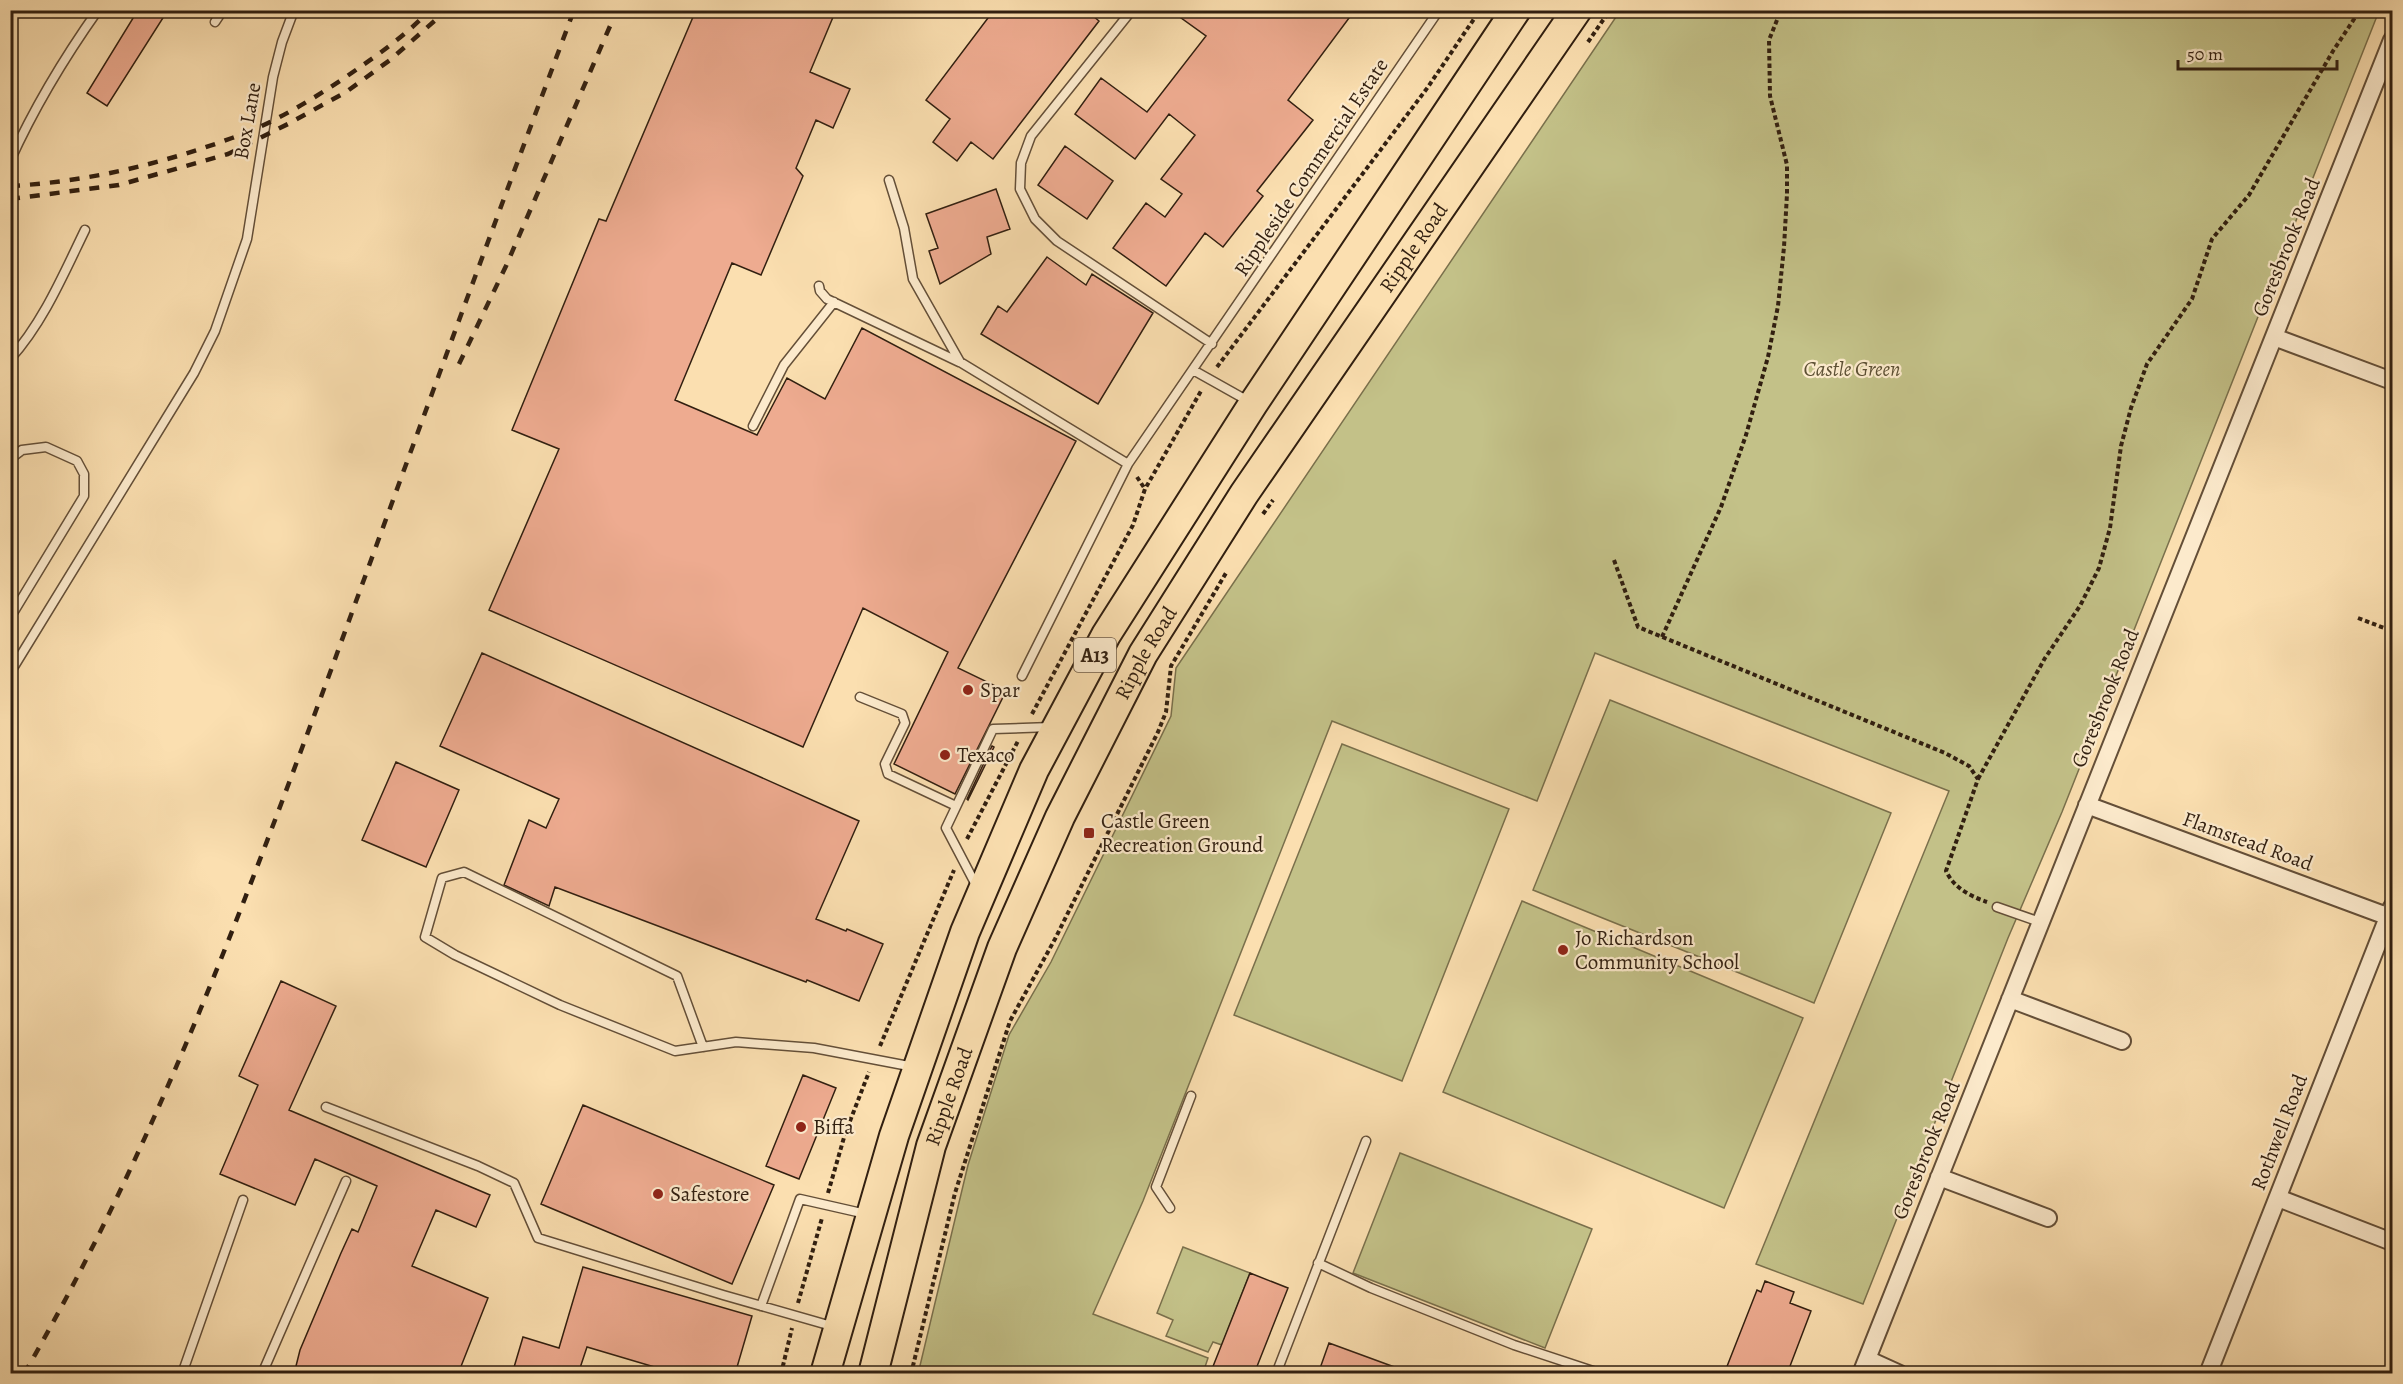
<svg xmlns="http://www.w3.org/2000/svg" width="2403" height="1384" font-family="Alegreya,serif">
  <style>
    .green { fill: #c3c188; stroke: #7a704c; stroke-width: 1.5 }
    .building { fill: #eeab90; stroke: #311f10; stroke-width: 1.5 }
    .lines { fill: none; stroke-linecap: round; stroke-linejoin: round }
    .service-casing { stroke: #644f38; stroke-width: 11 }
    .minor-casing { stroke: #644f38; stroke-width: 20 }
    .trunk-casing { stroke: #311f10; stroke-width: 32 }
    .path { stroke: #311f10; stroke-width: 4; stroke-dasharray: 4.5 3; stroke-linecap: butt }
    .service { stroke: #fceacc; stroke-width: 8 }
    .minor { stroke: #fceacc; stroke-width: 16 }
    .trunk { stroke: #fbdfb0; stroke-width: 28 }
    .rail { stroke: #311f10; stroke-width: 4.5; stroke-dasharray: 10 10; stroke-linecap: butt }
    .poi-dot { fill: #8f2418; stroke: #fceacc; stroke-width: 2 }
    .labels { text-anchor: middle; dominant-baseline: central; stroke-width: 4.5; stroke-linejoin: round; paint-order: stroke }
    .shield { fill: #fceacc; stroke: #6e5c48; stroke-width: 1.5 }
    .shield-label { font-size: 20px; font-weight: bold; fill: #311f10 }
    .street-label { font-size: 21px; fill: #311f10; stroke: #fceacc }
    .park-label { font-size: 21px; font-style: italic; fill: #5d5034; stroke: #fceacc }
    .poi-label { font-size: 21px; fill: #311f10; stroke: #fceacc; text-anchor: start }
  </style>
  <rect width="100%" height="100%" fill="#fbdfb0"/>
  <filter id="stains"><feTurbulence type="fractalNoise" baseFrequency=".00333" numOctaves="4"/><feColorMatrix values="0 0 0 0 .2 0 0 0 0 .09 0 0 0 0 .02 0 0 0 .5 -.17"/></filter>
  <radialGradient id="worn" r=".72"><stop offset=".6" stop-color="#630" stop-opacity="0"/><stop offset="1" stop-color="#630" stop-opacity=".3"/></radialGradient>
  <!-- green -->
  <path class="green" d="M1620,11h759l-317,801 -54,126 -145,366 -107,-40 193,-473 -354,-138 -58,148 -205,-80 -189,480 -50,113 115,44 -5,15 -285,1 50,-209 41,-130 42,-73 120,-246 5,-48z
    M1610,700l281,113 -77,190 -281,-113z
    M1342,744l167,65 -107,272 -168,-66z
    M1522,901l281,117 -79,190 -281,-116z
    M1400,1153l192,76 -47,119 -192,-75z
    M1183,1247l67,26 -28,72 -9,-3 -5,10 -42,-16 7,-16 -16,-7z"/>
  <!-- building -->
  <path class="building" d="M138,10h30l-61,96 -20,-13z
    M696,10h140l-26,62 40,17 -17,39 -17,-8 -20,48 7,8 -42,99 -29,-12 -57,137 82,35 30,-57 38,21 37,-71 214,113 -118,227 48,23 -51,103 -61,-30 54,-112 -85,-44 -60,139 -314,-137 70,-161 -47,-19 87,-211 7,2z
    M994,10h92l13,11 -106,138 -22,-17 -14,19 -24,-19 17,-23 -24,-19z
    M1170,10h185l-67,90 25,20 -56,71 6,5 -40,51 -18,-14 -39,53 -53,-38 33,-45 19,14 17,-23 -21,-15 34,-44 -26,-21 -34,45 -60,-45 26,-36 46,34 59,-76z
    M1065,146l48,35 -26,38 -49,-34z
    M996,189l14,40 -23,8 4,17 -51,30 -11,-33 9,-3 -12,-34z
    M1047,257l39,28 6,-11 61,39 -55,91 -117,-70 17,-28 9,6z
    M482,653l377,168 -43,98 30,12 1,-2 36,15 -24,57 -52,-21 -1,2 -251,-95 -6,19 -45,-21 25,-65 17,8 13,-29 -119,-53z
    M992,746l2,1 -26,53 -1,-1z
    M396,762l63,28 -33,77 -64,-27z
    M281,981l55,25 -47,104 201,85 -14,32 -40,-17 -24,56 76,32 -30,76h-164l6,-24 41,-97 11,-24 6,3 19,-46 -62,-27 -20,46 -75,-31 38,-89 -19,-9z
    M803,1075l33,13 -37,91 -33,-13z
    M583,1105l191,80 -42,99 -191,-80z
    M583,1267l169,49 -17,58h-57l-91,-27 -9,27h-66l11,-37 36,11z
    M1250,1273l38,15 -34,86h-44z
    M1765,1281l29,11 -4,11 21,8 -24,63h-63l33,-84 4,2z
    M1329,1343l79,29 -1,2h-89z"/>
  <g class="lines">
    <!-- service casing -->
    <g class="service-casing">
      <path id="service" d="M1132,10l-101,126 -10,27 -1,26 15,30 22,22 155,103
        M215,22l8,-12
        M10,161c24,-53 54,-103 88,-151
        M889,180l15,48 9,51 47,83 168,102
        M819,286l1,5 7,8 132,63
        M10,359c33,-36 54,-86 75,-129
        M1193,370l57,32
        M753,426l31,-61 50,-63
        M10,459l12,-9 24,-3 31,14 7,13v22l-74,122
        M10,673l184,-300 21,-42 32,-92 26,-162 9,-35 12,-32
        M1022,676l106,-212 311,-454
        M860,697l42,17 3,9 -20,41 3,10 68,32
        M977,887l-31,-59 47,-99 58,-2
        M1997,907l43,15
        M703,1047l-26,-71 -213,-104 -22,6 -17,59 30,18 105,50 115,46 61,-9 78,6 100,19
        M326,1107l152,59 36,17 24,55 185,57 112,32
        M1170,1208l-14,-21 35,-91
        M1318,1263l53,25 143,57 88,29
        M761,1306l39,-107 66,15
        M182,1374l61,-174
        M262,1374l84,-193
        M1276,1374l90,-233"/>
    </g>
    <!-- minor casing -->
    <g class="minor-casing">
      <path id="minor" d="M2274,337l118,44
        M2087,805l305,113
        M2010,999l112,42
        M1939,1177l109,41
        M2278,1198l114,44
        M1867,1359l33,15
        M1861,1374l531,-1334
        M2208,1374l184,-467"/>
    </g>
    <!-- trunk casing -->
    <g class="trunk-casing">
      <g id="trunk">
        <path d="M825,1374l69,-238 71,-204 69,-162 72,-135 147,-231 263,-394"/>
        <path id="s1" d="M873,1374l58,-228 71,-198 58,-131 83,-163 101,-160 333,-484"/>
      </g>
    </g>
    <!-- path -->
    <path class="path" d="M1588,42l22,-32
      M1217,367l211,-280 52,-77
      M1137,477l8,12
      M1263,514l10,-14
      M1614,560l24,67 307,126 24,13 9,13 -32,92c8,17 24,25 41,31
      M2358,618l34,13
      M1662,637l59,-130 25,-72 22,-78 10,-51 6,-59 3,-53v-29l-17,-69 -1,-56 12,-30
      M1032,714l101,-189 12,-36 56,-98
      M1978,779l67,-121 35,-52 19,-38 11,-40 11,-82 10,-38 16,-44 45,-65 20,-60 37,-44 84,-144 27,-41
      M967,839l51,-98
      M880,1046l74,-176
      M828,1193l17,-59 24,-62
      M798,1303l24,-85
      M781,1374l11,-46
      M911,1374l44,-181 55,-172 45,-82 103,-207 8,-20 5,-46 55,-93"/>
    <!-- service -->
    <use href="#service" class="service"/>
    <!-- minor -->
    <use href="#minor" class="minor"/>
    <!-- trunk -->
    <use href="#trunk" class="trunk"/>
    <!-- rail -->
    <path class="rail" d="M10,17l7,-7
      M10,186c76,-4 151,-22 222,-48 44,-15 93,-46 131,-73 23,-16 47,-34 67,-55
      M10,199l109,-14 109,-31 60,-30 58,-32 44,-32 57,-50
      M459,364l47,-98 111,-256
      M24,1374c129,-223 218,-464 307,-704 80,-220 161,-440 243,-660"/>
  </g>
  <!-- markers -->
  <g class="poi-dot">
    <circle cx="968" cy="690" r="6"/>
    <circle cx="945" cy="755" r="6"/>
    <rect x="1083" y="827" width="12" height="12" rx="3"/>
    <circle cx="1563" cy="950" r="6"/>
    <circle cx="801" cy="1127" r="6"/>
    <circle cx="658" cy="1194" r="6"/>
  </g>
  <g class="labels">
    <!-- shield labels -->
    <rect class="shield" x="1074" y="638" width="42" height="34" rx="4.5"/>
    <g class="shield-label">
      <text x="1095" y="655">A13</text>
    </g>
    <!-- street labels -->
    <g class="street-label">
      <text transform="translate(247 121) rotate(-80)">Box Lane</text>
      <text transform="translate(1311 167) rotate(-56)">Rippleside Commercial Estate</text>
      <text stroke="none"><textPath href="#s1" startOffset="1260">Ripple Road</textPath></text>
      <text transform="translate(2286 247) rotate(-68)">Goresbrook Road</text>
      <text stroke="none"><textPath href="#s1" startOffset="774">Ripple Road</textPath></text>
      <text transform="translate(2105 698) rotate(-68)">Goresbrook Road</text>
      <text transform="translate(2248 841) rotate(20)">Flamstead Road</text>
      <text stroke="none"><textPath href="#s1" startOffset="288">Ripple Road</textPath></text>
      <text transform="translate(2279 1132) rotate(-69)">Rothwell Road</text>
      <text transform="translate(1926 1150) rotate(-68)">Goresbrook Road</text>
    </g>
    <!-- park labels -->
    <g class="park-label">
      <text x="1852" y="369">Castle Green</text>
    </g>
    <!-- poi labels -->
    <g class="poi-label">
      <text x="980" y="690">Spar</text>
      <text x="957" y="755">Texaco</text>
      <text x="1101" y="821">Castle Green<tspan x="1101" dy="24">Recreation Ground</tspan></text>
      <text x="1575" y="938">Jo Richardson<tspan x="1575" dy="24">Community School</tspan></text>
      <text x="813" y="1127">Biffa</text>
      <text x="670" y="1194">Safestore</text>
    </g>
  </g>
  <!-- margin -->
  <rect width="2403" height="1384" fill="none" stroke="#fbdfb0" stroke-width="36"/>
  <rect x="12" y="12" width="2379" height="1360" fill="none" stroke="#311f10" stroke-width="3"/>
  <rect x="18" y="18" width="2367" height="1348" fill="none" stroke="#311f10" stroke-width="1.5"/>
  <!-- scale -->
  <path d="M2178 60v9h159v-9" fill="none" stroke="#311f10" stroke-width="3"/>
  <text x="2187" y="60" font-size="18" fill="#311f10" stroke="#fceacc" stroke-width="4.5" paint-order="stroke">50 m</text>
  <rect width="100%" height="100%" filter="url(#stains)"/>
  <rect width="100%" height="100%" fill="url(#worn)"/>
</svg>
